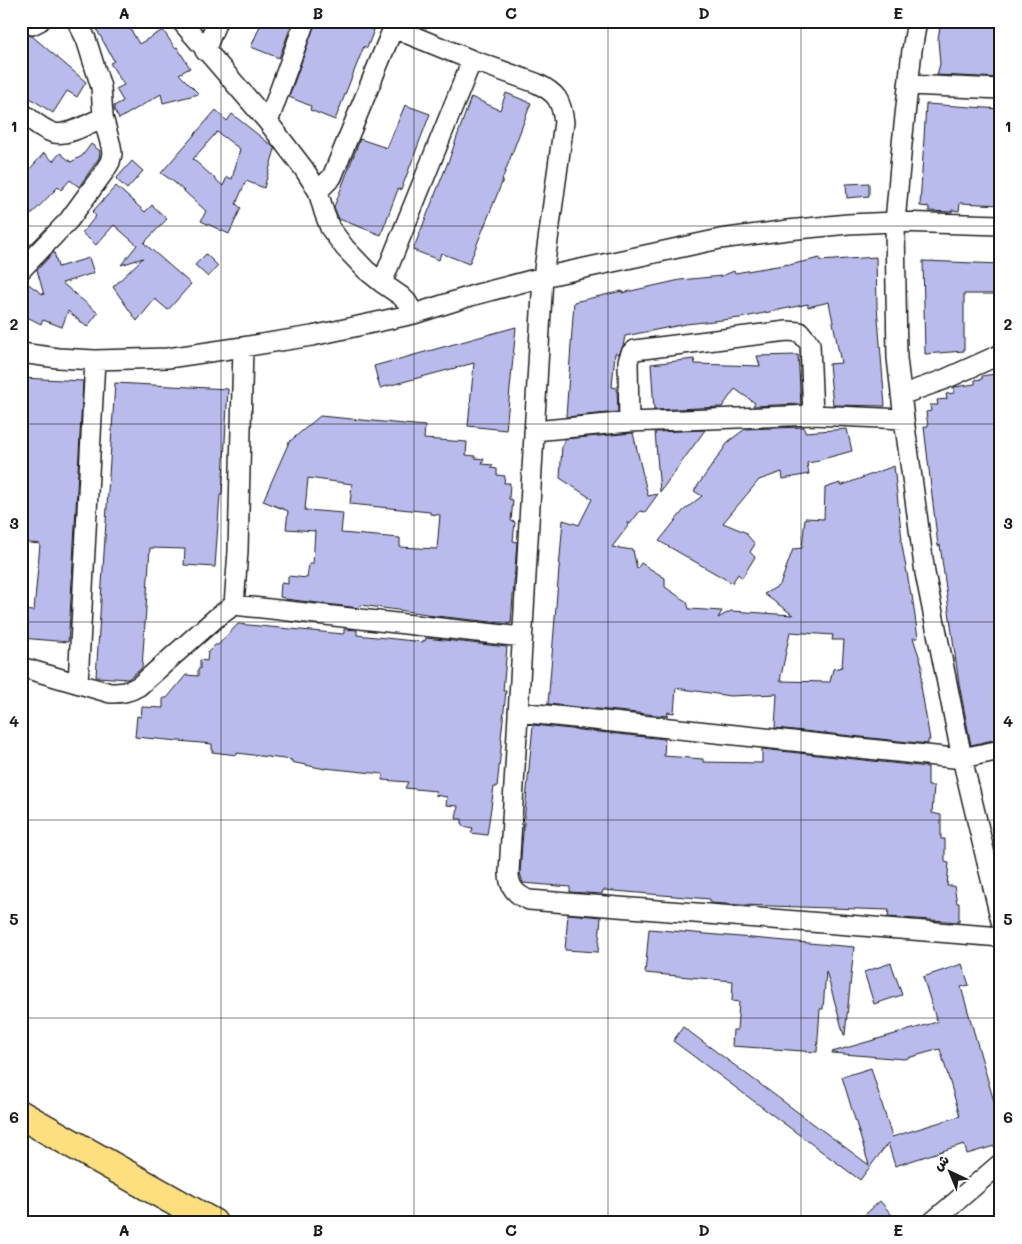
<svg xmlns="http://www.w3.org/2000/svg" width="1022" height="1244" font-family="Mali,'Playpen Sans Arabic',sans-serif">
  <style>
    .building { fill: #b8bbec; stroke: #1c1c1c; fill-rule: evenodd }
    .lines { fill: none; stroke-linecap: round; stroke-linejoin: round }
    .minor-casing { stroke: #1c1c1c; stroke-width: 22 }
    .primary-casing { stroke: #1c1c1c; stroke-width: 31 }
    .path { stroke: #1c1c1c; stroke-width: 3; stroke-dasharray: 1 4; stroke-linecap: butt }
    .minor { stroke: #fff; stroke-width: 19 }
    .primary { stroke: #fddf80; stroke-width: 28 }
    .grid { fill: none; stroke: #1c1c1c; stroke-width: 1; stroke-opacity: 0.55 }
    .neatline { fill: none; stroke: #1c1c1c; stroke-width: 2 }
    .grid-label { font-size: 16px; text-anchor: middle; font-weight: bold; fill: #1c1c1c }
  </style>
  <rect width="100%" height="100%" fill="#fff"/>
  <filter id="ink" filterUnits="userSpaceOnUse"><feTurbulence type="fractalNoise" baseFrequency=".02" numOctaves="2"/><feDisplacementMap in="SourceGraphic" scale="10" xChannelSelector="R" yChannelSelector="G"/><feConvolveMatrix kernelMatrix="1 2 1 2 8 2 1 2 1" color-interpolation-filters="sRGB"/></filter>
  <g filter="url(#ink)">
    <!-- building -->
    <path class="building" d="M92,21h34l13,23 24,-14 12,18 2,-1 13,21 -11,6 20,20 -36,9 -2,-9 -42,25 -5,-9v-4l9,-5 -7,-12 8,-4 -14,-22 4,-2z
      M262,21h31l-14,37 -28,-11z
      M316,21h35l23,9 -7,18 -3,-2 -29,74 -25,-10 1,-4 -22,-9z
      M941,21h41l1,4 18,-2v55l-64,-3 3,-11 -2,-25z
      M21,33l11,3 54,46 -9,15 -10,-6 -14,22 -32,-21z
      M506,93l25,10 -29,77h1l-34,84 -28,-11 -2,7 -26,-10 37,-93 21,-60 29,13z
      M926,104l75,5v96l-41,-2 -1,8 -7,-1v2l-23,-1v-4l-9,-1z
      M405,105l25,9 -29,76 -3,-1 -17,46 -42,-16 -5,-12 26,-68 27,9z
      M216,110l11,11 5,-7 39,31 4,4 -11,39 -18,-7 -10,23 5,4 -12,26 -28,-13 5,-10 -32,-29 -13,-9zM217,132l23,17 -8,30 -5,-2 -4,9 -30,-27z
      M91,144l9,7 -1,7 -20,29 -9,-7 -9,10 -3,-3 -37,38v-46l23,-26 9,8 7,-8 11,9 11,-6z
      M132,161l11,10 -16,18 -11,-10z
      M869,183v13l-22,2 -1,-14z
      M116,186l29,26 7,-7 15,14 -23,24 47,41 -23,26 -13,-11 -18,22 -24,-34 30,-29 -22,7 16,-20 -23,-20 -18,20 -14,-12 14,-17 -4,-4z
      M54,252l4,15 31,-9 5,15 -32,10 36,30 -11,14 -19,-16 -6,16 -19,-7 -2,4 -20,-10v-33h3l20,14 -7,-25z
      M206,254l12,12 -10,11 -13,-12z
      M876,257l1,49 8,100 -52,-1 -4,-41 12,-1 -12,-61 -21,5v-3l-68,14 -54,6 -61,12 -2,10 -4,8 -4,-1 -3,34 5,1 1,24 -52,5 8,-115 48,-11v2l58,-13 42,-4 12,-5 1,2 54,-9v1l31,-7v3z
      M923,261l78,3v30h-37v57l-39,3z
      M516,327l-10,103 -38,-4 6,-63 -94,25 -6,-22z
      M798,355l3,49 -48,2 2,-3 -20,-14 -13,18 -68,3 -3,-46 43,-5 1,5 65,2 -3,-10z
      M1001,373v365l-30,7 -12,-61 -19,-139 -2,1 -14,-119 4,-1 -2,-14 5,-1 -1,-6h8l-1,-5 10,-1 -1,-5 8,-1v-6l21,-3v-4l7,-1v-3z
      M21,378l62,3 -13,235 -2,26 -47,-4v-28l13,1 6,-67 -19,-2z
      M115,383l113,6 -6,106h-2l-5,72 -31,-2 1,-16 -35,-1 -8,120 -14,11 -32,-2z
      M320,416l105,10 -1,13 43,3 -1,13 9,1v2l9,1 -2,5 11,1 -2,3 6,1v6l8,1 -1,7h6l-1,16 4,1 -2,21 4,1 -2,19 4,1 -6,81h-1v1l-83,-9v-1l-67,-9 -1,3 -74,-9 -1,-1 -4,-1 1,-14 7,1v-8l19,2 2,-14h4l2,-33 -29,-2 2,-18 -25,-10 26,-59zM308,478l44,6 -2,20 80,8v2l10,1 -3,34 -37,-2v-9l-59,-5 2,-20 -38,-3z
      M804,427l1,5 42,-3 5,22 -33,9v1l-12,2 2,11 -26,5 -1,-7 -23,8 -36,43 24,10v2l8,9 -5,8 5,5 -13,21 -4,-4 -6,9 -73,-42 24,-30 19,-15 -8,-5 35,-50 16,-12z
      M705,430l-45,62 -5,-60z
      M633,433l15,63 10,-2 -13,18 -5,-1 -10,13 -3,-2 1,4 -16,21 21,3 4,19 4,-6 24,15v9l22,15 2,7 33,2 -4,7 13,-7 62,4 -29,-21 16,-9 13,-36 9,-1 3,-30 19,1 1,-31 15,-5v3l54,-20 8,74h-1l10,55h1l6,43h-5l9,27 -1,21 9,54h-2v4l-153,-16 2,-34 -47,2 -54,-8 -2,25 -6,-1 -1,4 -119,-12 15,-184 16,5 13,-26 -32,-21 2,-33 2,-1v-5zM790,632l43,3 -1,5h12l-2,27 -9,2 -3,13 -50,-1z
      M238,624l105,10 1,-1v-4l13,1v5l66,7v-2l2,1 1,-3 81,9 -4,44h3l-5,47 1,1 -5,48h-3l-7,48 -16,-2 2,-5 -11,-2v-7h-6l2,-13 -12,-1 1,-8 -12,-2 1,-4 -31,-3 3,-6 -26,-2 1,-6 -58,-6v1l-34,-7 1,-2 -55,-7v2l-25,-3v-8l-77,-7 2,-21 4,1 1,-10 21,1v-10h4l19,-23 12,1v-7h2v-9l7,1 1,-9 7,-7h3z
      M533,725l132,14 -1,17 39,3v3l59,1v-14l166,18v19h6l-2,27 9,2v24h4v23l4,1 -2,23h7l3,17h2v19l-71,-5 1,-7 -148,-5 -31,-2v-4l-107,-9 -1,4 -32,-2v-5l-47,-4 -3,-10 2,-29z
      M568,914l33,3 -3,35 -33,-2z
      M649,929l205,18 -9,88h-1l-18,-64 -3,38h-3l-3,43 -85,-6 1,-16h4l2,-28 -7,-1 1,-20 -88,-8z
      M891,963l11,32 -28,9 -10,-32z
      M962,964l7,21 -8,2 34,118 6,-1v40l-34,10 -3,-10 -69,22 -7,-23 -28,37 -187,-139 10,-14 186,138 -27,-88 29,-9 21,69 68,-21 -20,-67 -36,10 -72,-6v-1l105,-30 -14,-45z
      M880,1201l12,14 -9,8h-27z"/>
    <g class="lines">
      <!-- minor casing -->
      <g class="minor-casing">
        <path id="minor" d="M22,21l10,4 8,-4
          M181,21l87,101 36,47 14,22 6,21 6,16 15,20 21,22 16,13 19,13 6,6 7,12
          M917,21l-5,29 -10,94 -7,78 2,136 7,61 21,154 37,185 39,163
          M393,28l79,32 64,23c21,10 25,17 28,39l-21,155 -34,596c0,14 7,22 20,27l472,37
          M205,51l12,-30
          M908,85l93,4
          M21,112c10,7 21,18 33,21 15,3 36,-10 49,-16
          M268,122l37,-101
          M318,191l14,-14 64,-156
          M21,270l48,-50 35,-48 6,-10 2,-8 -1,-8 -8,-29 -2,-30 -15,-48 -9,-18
          M382,283l90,-223
          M21,353l37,5 37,2 73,-2 75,-11 69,-11 102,-22 60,-19 69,-18 177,-38 68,-9 60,-6 47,-2 106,3
          M901,395l42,-15 58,-26
          M629,422l-1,-61 3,-8 4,-3 152,-19 13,1 10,12 3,71
          M534,431l95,-9 184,-7 91,4
          M234,605l288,32
          M21,667l89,26c12,0 19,-1 29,-7l77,-68 18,-13 4,-54 5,-204
          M78,683l17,-323
          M518,712l436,46h8l39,-8
          M931,1223l70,-60"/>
      </g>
      <!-- primary casing -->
      <g class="primary-casing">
        <path id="primary" d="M21,1115l192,108"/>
      </g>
      <!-- path -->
      <path class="path" d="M21,1153l6,-10"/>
      <!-- minor -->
      <use href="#minor" class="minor"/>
      <!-- primary -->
      <use href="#primary" class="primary"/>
    </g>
  </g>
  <!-- grid -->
  <path class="grid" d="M221,21v1202M414,21v1202M608,21v1202M801,21v1202M21,226h980M21,424h980M21,622h980M21,820h980M21,1018h980"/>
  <!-- margin -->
  <rect width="1022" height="1244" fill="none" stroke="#fff" stroke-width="55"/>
  <!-- north arrow -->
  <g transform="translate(950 1172) rotate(316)" stroke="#ffffff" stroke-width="4" paint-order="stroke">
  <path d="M0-4L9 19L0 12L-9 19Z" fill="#1c1c1c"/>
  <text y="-8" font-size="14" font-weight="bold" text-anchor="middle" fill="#1c1c1c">ش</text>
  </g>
  <rect x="28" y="28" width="966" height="1188" class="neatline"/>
  <g class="grid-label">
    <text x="124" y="19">A</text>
    <text x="318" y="19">B</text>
    <text x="511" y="19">C</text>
    <text x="704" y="19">D</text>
    <text x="898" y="19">E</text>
    <text x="14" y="132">1</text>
    <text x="1008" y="132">1</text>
    <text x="14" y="330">2</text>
    <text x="1008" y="330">2</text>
    <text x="14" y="529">3</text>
    <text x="1008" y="529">3</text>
    <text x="14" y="727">4</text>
    <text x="1008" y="727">4</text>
    <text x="14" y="925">5</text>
    <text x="1008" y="925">5</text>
    <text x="14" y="1123">6</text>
    <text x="1008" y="1123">6</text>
    <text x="124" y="1236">A</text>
    <text x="318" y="1236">B</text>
    <text x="511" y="1236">C</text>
    <text x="704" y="1236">D</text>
    <text x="898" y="1236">E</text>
  </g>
</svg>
